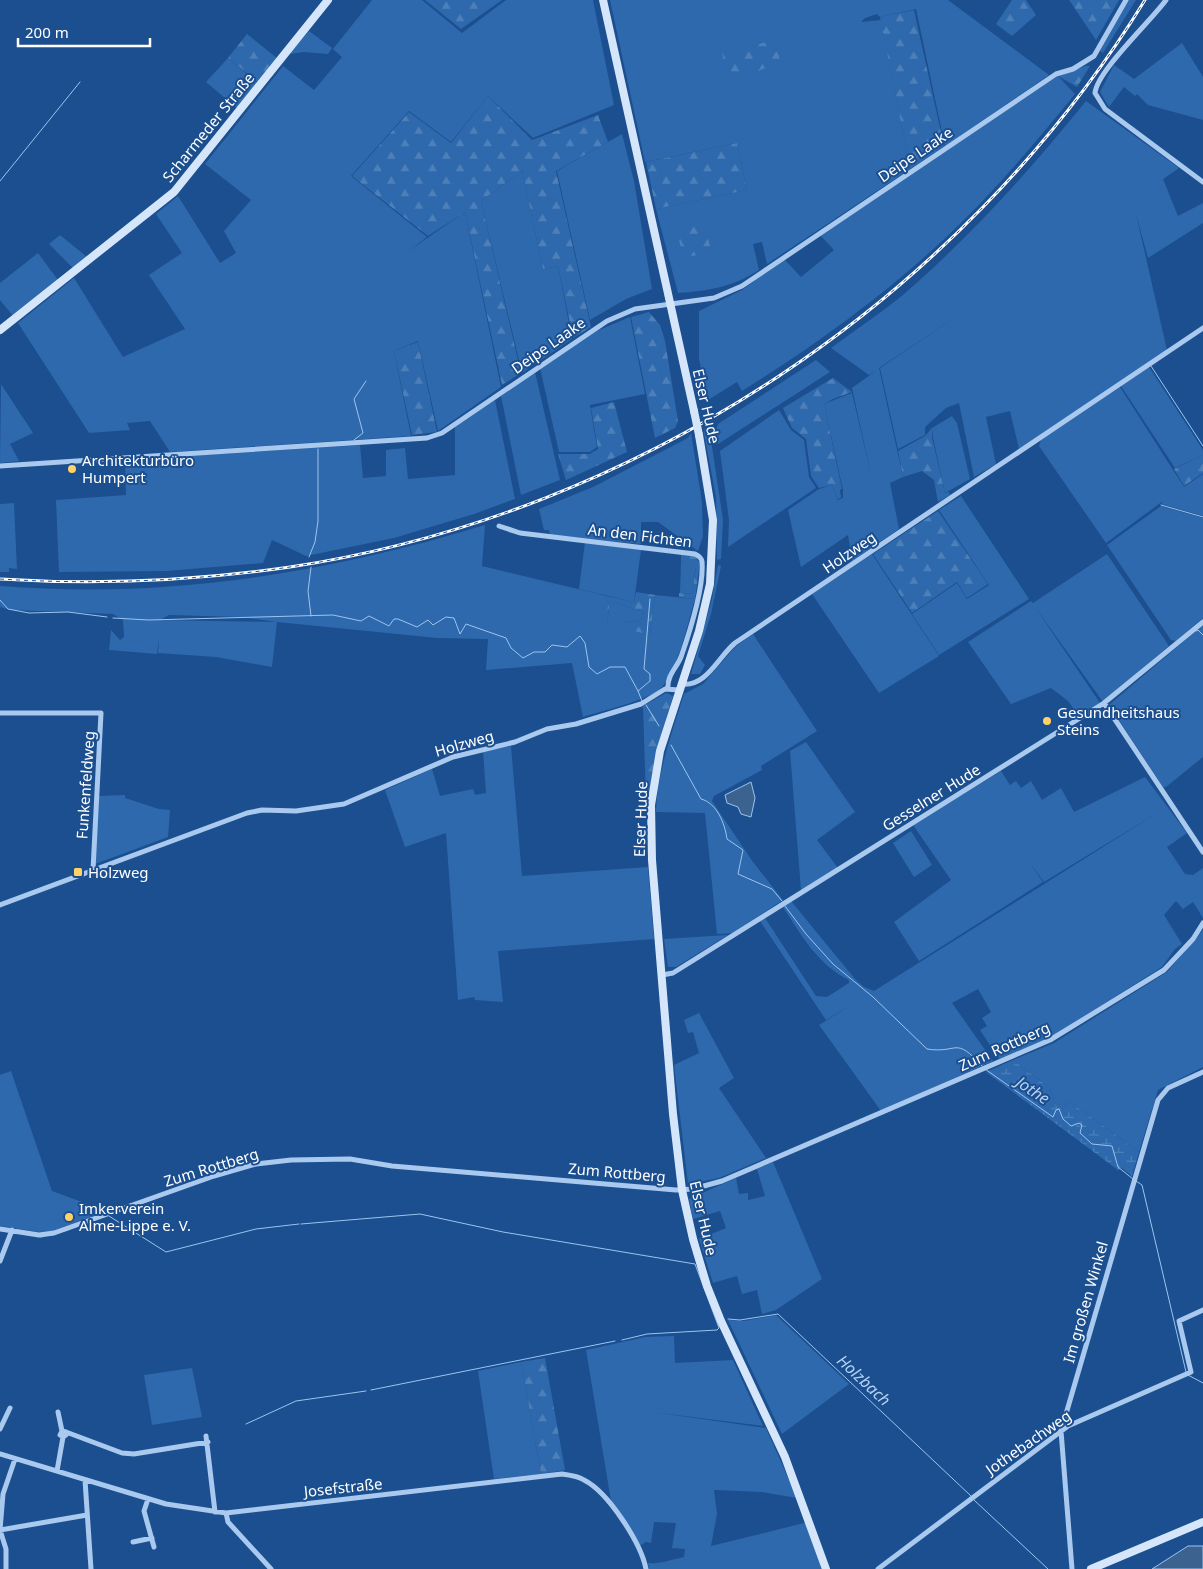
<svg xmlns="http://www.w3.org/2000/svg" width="1203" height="1569" font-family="'Noto Sans',sans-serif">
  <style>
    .grass { fill: #2e69ad; fill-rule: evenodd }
    .forest { fill: url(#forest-firs) }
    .wetland { fill: url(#wetland-marsh) }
    .water { fill: #3c6290; stroke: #9cc4f0 }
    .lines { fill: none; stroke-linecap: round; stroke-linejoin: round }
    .stream { stroke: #9cc4f0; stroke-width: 1 }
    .street { stroke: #a9c9ee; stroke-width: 5 }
    .secondary { stroke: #d6e6fa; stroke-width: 8 }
    .rail-casing { stroke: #fff; stroke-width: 3 }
    .rail { stroke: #1b4f8f; stroke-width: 1; stroke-dasharray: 4; stroke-linecap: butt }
    .secondary-bridge { stroke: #d6e6fa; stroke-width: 8 }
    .poi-dot { fill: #ffd166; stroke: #1b4f8f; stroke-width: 2 }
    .labels { text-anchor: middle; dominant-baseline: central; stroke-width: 4; stroke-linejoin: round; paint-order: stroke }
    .street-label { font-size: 15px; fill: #fff; stroke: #1b4f8f }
    .poi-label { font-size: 15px; fill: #fff; stroke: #1b4f8f; text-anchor: start }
    .water-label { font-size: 16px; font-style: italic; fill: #b5d3f5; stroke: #1b4f8f }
  </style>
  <defs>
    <pattern id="forest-firs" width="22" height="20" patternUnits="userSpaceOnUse" patternTransform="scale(1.25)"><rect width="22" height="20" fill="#2e69ad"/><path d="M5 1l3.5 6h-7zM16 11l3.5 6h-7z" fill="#4d80b9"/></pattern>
    <pattern id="wetland-marsh" width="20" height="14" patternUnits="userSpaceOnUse" patternTransform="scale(1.25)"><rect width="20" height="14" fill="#2e69ad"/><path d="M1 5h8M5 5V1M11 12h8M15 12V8" fill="none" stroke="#4d80b9"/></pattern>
  </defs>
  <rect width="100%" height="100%" fill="#1b4f8f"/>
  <!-- grass -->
  <path class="grass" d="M372,0h50l40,33 44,-33h87l21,105 -81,33 -45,-42 -37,46 -42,-31 -58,65 76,61 -20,15 58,-40 36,175 -63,44 -20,-90 -24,10 17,85 -241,16 -20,-31 -23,2 3,7 -41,3 -71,-110 56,-45 49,79 62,-28 -36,-54 33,-22 -26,-39 22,-18 42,67 16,-10 -12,-22 27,-31 -46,-36 78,-98 31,24 28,-33 -9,-8z
    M610,0h338l101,75 -104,71 -29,-137 -36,8 -3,-3 -12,4 -4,4 20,-2 29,149 -143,95 -5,-22 -9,2 6,26c-26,17 -51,21 -81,23l-22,-84 91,-19 -10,-47 -92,19z
    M1128,0h8l-33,53 -3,-2z
    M309,31l23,17 -4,6 -24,-2 -15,2z
    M1182,43l21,34v43l-55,-15 -11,-11 -2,2 -11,-9 -15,20 -9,-15 14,-27 20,14z
    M228,58l31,26 -21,25 -32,-27z
    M1057,75l18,19c-27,33 -55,67 -84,98 -72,78 -159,143 -249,199l-5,-9 -29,18 -9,-41v-48l43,-21 42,-31 17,18 33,-27 -14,-15z
    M1086,101l93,67 -16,11 15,37 25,-13v20l-55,35 -12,-44 31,136 -148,99 -9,-38 -24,6 10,47 -22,13 -15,-74 -13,5 -21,19v8l-27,14 -18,-81 80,-54 -81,54 24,109 -13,6 9,46 -47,32 -4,-26 -47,32 -13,-57 31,-21 13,-4 6,15 5,-2v-8l-19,-86 28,-11 20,86 -20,-91 25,-18 -8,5 -38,-27c24,-18 50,-35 73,-54 67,-58 127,-125 182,-193z
    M622,134l12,47 18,108 -26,10 -36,21 -33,-149z
    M522,171l21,98 15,-3 14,73 -50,34 -41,-172z
    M60,235l27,22 -14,11 -24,-24z
    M38,253l20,27 -45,36 -13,-16v-17z
    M630,317l15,77 -55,11 7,42 -7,5h-31l-19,-84 57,-37z
    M816,360l14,12 -112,72 -3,-11 3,-9z
    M1149,367l54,83v5l-28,13 -54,-82z
    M535,372l25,108 -39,15 -20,-99z
    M1,384l32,49 -23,11 9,17 -19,2z
    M1120,387l64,100 19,-13v42l-42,-12 2,-3 -57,42 -67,-97 2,-6z
    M495,400l20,99 -41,15 -80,24 -88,18 -34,-16 -9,23 -96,8 -108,1 -3,-72 70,-5 -1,-35 235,-15 3,33 23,-2v-26l19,-2 3,31 47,-4v-48z
    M779,410l12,20 13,10 5,37 7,11 -88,59 1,-27 -9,-69z
    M952,416l5,7 13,56 -25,14 -12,-55 -1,-10z
    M713,420l-3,13 13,87 -2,39 -4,1 -1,-63 -12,-64 1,-9z
    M691,433l11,69 1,34 -5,15 -40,-29h-17v22l-91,-9 -1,-5h-5l-5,-21 54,-22 95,-49z
    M961,496l68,103 -90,56 -27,-41 45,-31 10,16 22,-14 -50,-75z
    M14,503l3,66 -8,-1v4h-9v-68z
    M1161,506l42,12v100l-27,23 -5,-1 -64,-95z
    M485,525l-3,41 125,30 -3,27h3l3,-22 34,11 -5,10 -21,-1 32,14 5,-40 40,4c-7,23 -18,75 -35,90 -14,12 -59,22 -77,28l-11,-54 -86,7 2,-31 -51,-1 -160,-16 -5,45 -56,-10 -58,-4 1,-16 -2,17 -48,-4 2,-20 9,10 4,-3 -1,-17 -10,-6 -102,-4 -11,-3v-21c168,13 324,-12 485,-61zM169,615l72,2 36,5 -117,-2z
    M585,542l56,8 -7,52 -55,-13z
    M872,554l67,102 -60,37 -67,-99z
    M1107,554l62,92 -66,56 -68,-95 65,96 -21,13 -11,-15 -17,-13 -40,16 -43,-62 63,-41 2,2z
    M681,562l15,4 -4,28 -12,-1z
    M718,565l3,1 -10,48 -13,42 7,9 -5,9h-9l21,-75z
    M1203,625v132l-37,30h-3l-54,-82z
    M753,634l64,97 -56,35 1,4 -48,26 -2,5 41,61 30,38 -50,33 -16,1 -12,-121 -49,-1c1,-40 16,-79 28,-118l19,-10 32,-37z
    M806,742l49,70 -38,28 21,28 -37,22 -11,-139z
    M511,746l11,130 126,-9 6,72 -156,12 5,51 -28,-2 -1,-3 -16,3 -12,-167 -41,14 -20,-57 47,-21 8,27 33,-7 2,6 11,-2 -3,-42z
    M1001,771l9,14 6,-4 5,7 10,-7 11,19 19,-12 13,24 71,-35 42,56 -20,14 18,27 8,1 10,-7v50l-10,-16 -10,7 -7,-8 -12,14 18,29 -7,5 -13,18 -112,71 -51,21 -19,-29 7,-4 -5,-8 9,-6 -13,-23 -26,14 41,58 -112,50 -62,-86 35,-22 -28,17 -66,-99 5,-3 51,78 11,1 22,-14v-3c-31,-15 -48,-45 -66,-73l8,-6 64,78 9,8 10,4 283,-178 -113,69 -16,-22 15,22 -124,79 -25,-39 57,-42 -38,-55z
    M125,795v3l34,11 11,1 -2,27 -73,27 4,-68z
    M911,831l21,34 -18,12 -21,-34z
    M1203,930v137l-45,23 -19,62 -70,-51 -6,8 -6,-2 -8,-20 -36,-27 41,-17 113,-71z
    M728,935l-52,32h-8l-4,-28z
    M699,1013l35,65 -15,10 47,70 -47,20 -31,6 -14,-119 25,-12 -6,-21 -5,1 -4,-13z
    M11,1071l41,120 55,20 -55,20 -13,1 -39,-6v-151z
    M773,1162l49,117 -46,31 -14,4 -5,-24 -15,4 -5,-18 -24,7 -14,-44 27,-11 -6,-17 -27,8 -4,-20 47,-21 3,16 9,-1v7l17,-4 -8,-27z
    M776,1315l73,69 -67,50 -54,-114 16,1z
    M674,1336l1,27 58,-3 30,66 -111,-14 114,16 31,70 -35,-6 -48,-2 3,24 -6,32 97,-24 15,47h-174l-1,-6c13,1 23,-3 36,-6l1,-8 -13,-1 4,-25 -22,-1 -3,21 -5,-1 -7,4 -28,-45 -25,-151 59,-13z
    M521,1362l20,112 -47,5 -16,-108z
    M192,1368l10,49 -50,8 -8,-50z"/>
  <!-- forest -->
  <path class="forest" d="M425,0h77l-41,29z
    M1012,0h14l10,15 -24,21 -16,-12z
    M1069,0h50l-23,40z
    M914,10l30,136 -34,23 -30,-152z
    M247,34l31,25 -19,24 -31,-25z
    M776,40l4,21 -53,25 -5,-34z
    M1086,66h4l-13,21 -19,-11z
    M488,96l44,44 66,-25 10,27 -52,29 35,156 -18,11 -15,-72 -15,3 -21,-98 -41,30 40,172 -19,12 -37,-173 -37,24 -76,-60 57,-64 42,31z
    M737,143l10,47 -91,19 -10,-47z
    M706,224l5,28 -28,6 -6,-28z
    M649,312l11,13 5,16 13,80 -3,7 -20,10 -24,-121z
    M418,342l19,90 -25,3 -18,-84z
    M833,378l19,14 -19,7 -9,5 18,85 -2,1 1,8 -3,1 -6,-14 -13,3 -8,-12 -5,-37 -14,-11 -9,-20z
    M614,402l13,50 -61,28 -8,-26h32l8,-5 -7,-41z
    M932,428v10l13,55 4,-1 1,3 -12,7 -4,-22 -12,-9 -19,6 -5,-26 27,-15z
    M1203,455v18l-19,13 -10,-17z
    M938,511l50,73 -21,14 -10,-16 -45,31 -39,-59z
    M681,554l13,1 6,8 -5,36 -16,-2v-4l13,1 4,-27 -15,-5z
    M636,592l19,3 -5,40 -34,-9 2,-5 21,1 5,-10 -34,-11 -3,22h-4l4,-27 27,6z
    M666,693l7,3 -16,54 -9,49h-2l-3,-93z
    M545,1358l20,112 -24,4 -20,-112z"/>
  <!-- wetland -->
  <path class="wetland" d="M1013,1060l36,27 8,20 6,2 6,-8 70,51 -7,24 -10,-8 -4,2 -132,-98z"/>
  <!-- water -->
  <path class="water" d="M751,782l4,16 -4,19 -10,-3 -3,-7 -11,-4 -2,-8z
    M1188,1546h15v23h-51z"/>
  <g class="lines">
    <!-- stream -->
    <path class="stream" d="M0,181l80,-99
      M1151,366l52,80
      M354,440l9,-7 -9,-34 12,-18
      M1161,505l42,12
      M309,557l6,-15 3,-21v-72
      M311,567l-3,24 3,25
      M0,600l8,9 21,4 39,-1 39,5
      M113,618l36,2 184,-5 28,6 8,-5 20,10 5,-7h4l19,8 11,-7 5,5 13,-8 8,1 6,16 6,-10 40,14 5,10 12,10 11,-6h11l7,-7 15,2 13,-11 5,7 4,24 8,7 13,-7h15l13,24
      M1196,631l2,-1 5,5
      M642,701l-4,-10 12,-10v-7l-6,-5 6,-70
      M646,705l13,21
      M671,745l30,54c16,4 24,25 26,40l16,11 -5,24 34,15 10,12
      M785,906l21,28 27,30 40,33 54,52c32,5 27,-14 55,17
      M985,1069l68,48 3,-7 3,-1 4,10 8,7 8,-3 3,2 -2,8 12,11 20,2 6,21 15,12
      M1136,1181l6,4 44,187
      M109,1216l57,36 90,-23 43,-5
      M301,1224l119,-10 83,18 192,32 24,64 -2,2 -70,4 -25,6
      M41,1237l27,-7
      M728,1319l12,1 38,-6 193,182
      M1188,1375l15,8
      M371,1390l244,-49
      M246,1424l50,-23 70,-10
      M974,1500l74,69"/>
    <!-- street -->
    <path class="street" d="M1166,0c-15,21 -69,71 -71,93l10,16 98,73
      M0,466l427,-28 15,-5 165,-112 28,-12 79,-11 28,-12 314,-212 17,-5 21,-13 32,-56
      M499,526l21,7 175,21c4,2 7,4 7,8 2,25 -13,72 -21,95 -5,12 -14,18 -13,32
      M681,684c25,4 37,-27 54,-41l468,-315
      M1104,703l99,149
      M0,713h101l-8,157
      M0,905l247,-92 15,-3 34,1 48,-7 109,-47 62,-15 32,-13 29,-5 65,-20 24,-15 14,1
      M662,975l11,-2 431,-270 99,-81
      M0,1229l39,6 15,-2 160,-57 42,-12 35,-4 59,-1 42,7 284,24 17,-1 29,-8 328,-141 114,-70 29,-31 10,-16
      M0,1261l12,-31
      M58,1412l4,19
      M0,1429l10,-21
      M66,1432l56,21 12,1 74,-12
      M206,1436l9,76
      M0,1454l166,50 60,9 336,-39c7,1 16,2 22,6 24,12 57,63 62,89
      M57,1471l6,-34 3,-2v-3l-4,-1 -2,4 3,2
      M85,1480l6,89
      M148,1499l-4,12 10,36
      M226,1513l2,9 43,47
      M0,1530l87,-15
      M0,1530l3,-36 12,-35
      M0,1530l6,19v20
      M133,1542l19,-4
      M878,1569l190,-143 123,-54 -12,-51 24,-11
      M1072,1569l-11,-138 97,-331 10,-12 35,-16"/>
    <!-- secondary -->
    <path class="secondary" d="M603,0l91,411
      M0,330l174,-138 154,-192
      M699,435l14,85 -3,64 -11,47 -39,120 -9,54 1,55 21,254 9,76 11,49 14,47 14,35 64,136 41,112
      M1091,1569l112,-47"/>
    <!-- rail casing -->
    <g class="rail-casing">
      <path id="rail" d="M0,579c98,6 194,2 290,-12 349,-53 671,-268 855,-567"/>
    </g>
    <!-- rail -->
    <use href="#rail" class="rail"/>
    <!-- secondary-bridge -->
    <path class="secondary-bridge" d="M694,411l5,24"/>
  </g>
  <!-- markers -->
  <g class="poi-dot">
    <circle cx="72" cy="469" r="5"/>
    <circle cx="1047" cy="721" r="5"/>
    <rect x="73" y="867" width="10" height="10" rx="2.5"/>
    <circle cx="69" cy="1217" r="5"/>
  </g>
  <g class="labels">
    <!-- street labels -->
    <g class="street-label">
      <text transform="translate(208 127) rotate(-51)">Scharmeder Straße</text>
      <text transform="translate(915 154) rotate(-34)">Deipe Laake</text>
      <text transform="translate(548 345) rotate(-35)">Deipe Laake</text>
      <text transform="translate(707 406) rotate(77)">Elser Hude</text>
      <text transform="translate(640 535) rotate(7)">An den Fichten</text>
      <text transform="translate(849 552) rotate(-34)">Holzweg</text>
      <text transform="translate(464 743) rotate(-16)">Holzweg</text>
      <text transform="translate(85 785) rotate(-86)">Funkenfeldweg</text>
      <text transform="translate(931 797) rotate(-32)">Gesselner Hude</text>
      <text transform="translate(640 819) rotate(-88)">Elser Hude</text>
      <text transform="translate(1004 1046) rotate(-24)">Zum Rottberg</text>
      <text transform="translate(211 1167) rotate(-17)">Zum Rottberg</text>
      <text transform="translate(617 1172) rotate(5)">Zum Rottberg</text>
      <text transform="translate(704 1218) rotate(77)">Elser Hude</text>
      <text transform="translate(1085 1302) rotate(-74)">Im großen Winkel</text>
      <text transform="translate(1028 1442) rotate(-35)">Jothebachweg</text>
      <text transform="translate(343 1487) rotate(-6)">Josefstraße</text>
    </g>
    <!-- poi labels -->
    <g class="poi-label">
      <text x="82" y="460">Architekturbüro<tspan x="82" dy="17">Humpert</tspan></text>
      <text x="1057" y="712">Gesundheitshaus<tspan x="1057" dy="17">Steins</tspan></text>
      <text x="88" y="872">Holzweg</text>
      <text x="79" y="1208">Imkerverein<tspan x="79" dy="17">Alme-Lippe e. V.</tspan></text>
    </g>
    <!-- water labels -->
    <g class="water-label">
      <text transform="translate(1033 1090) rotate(34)">Jothe</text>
      <text transform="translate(864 1380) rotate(43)">Holzbach</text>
    </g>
  </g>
  <!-- scale -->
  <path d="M18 38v8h132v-8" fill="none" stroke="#ffffff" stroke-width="2.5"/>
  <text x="25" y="38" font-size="15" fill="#ffffff" stroke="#1b4f8f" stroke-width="4" paint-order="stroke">200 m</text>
</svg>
